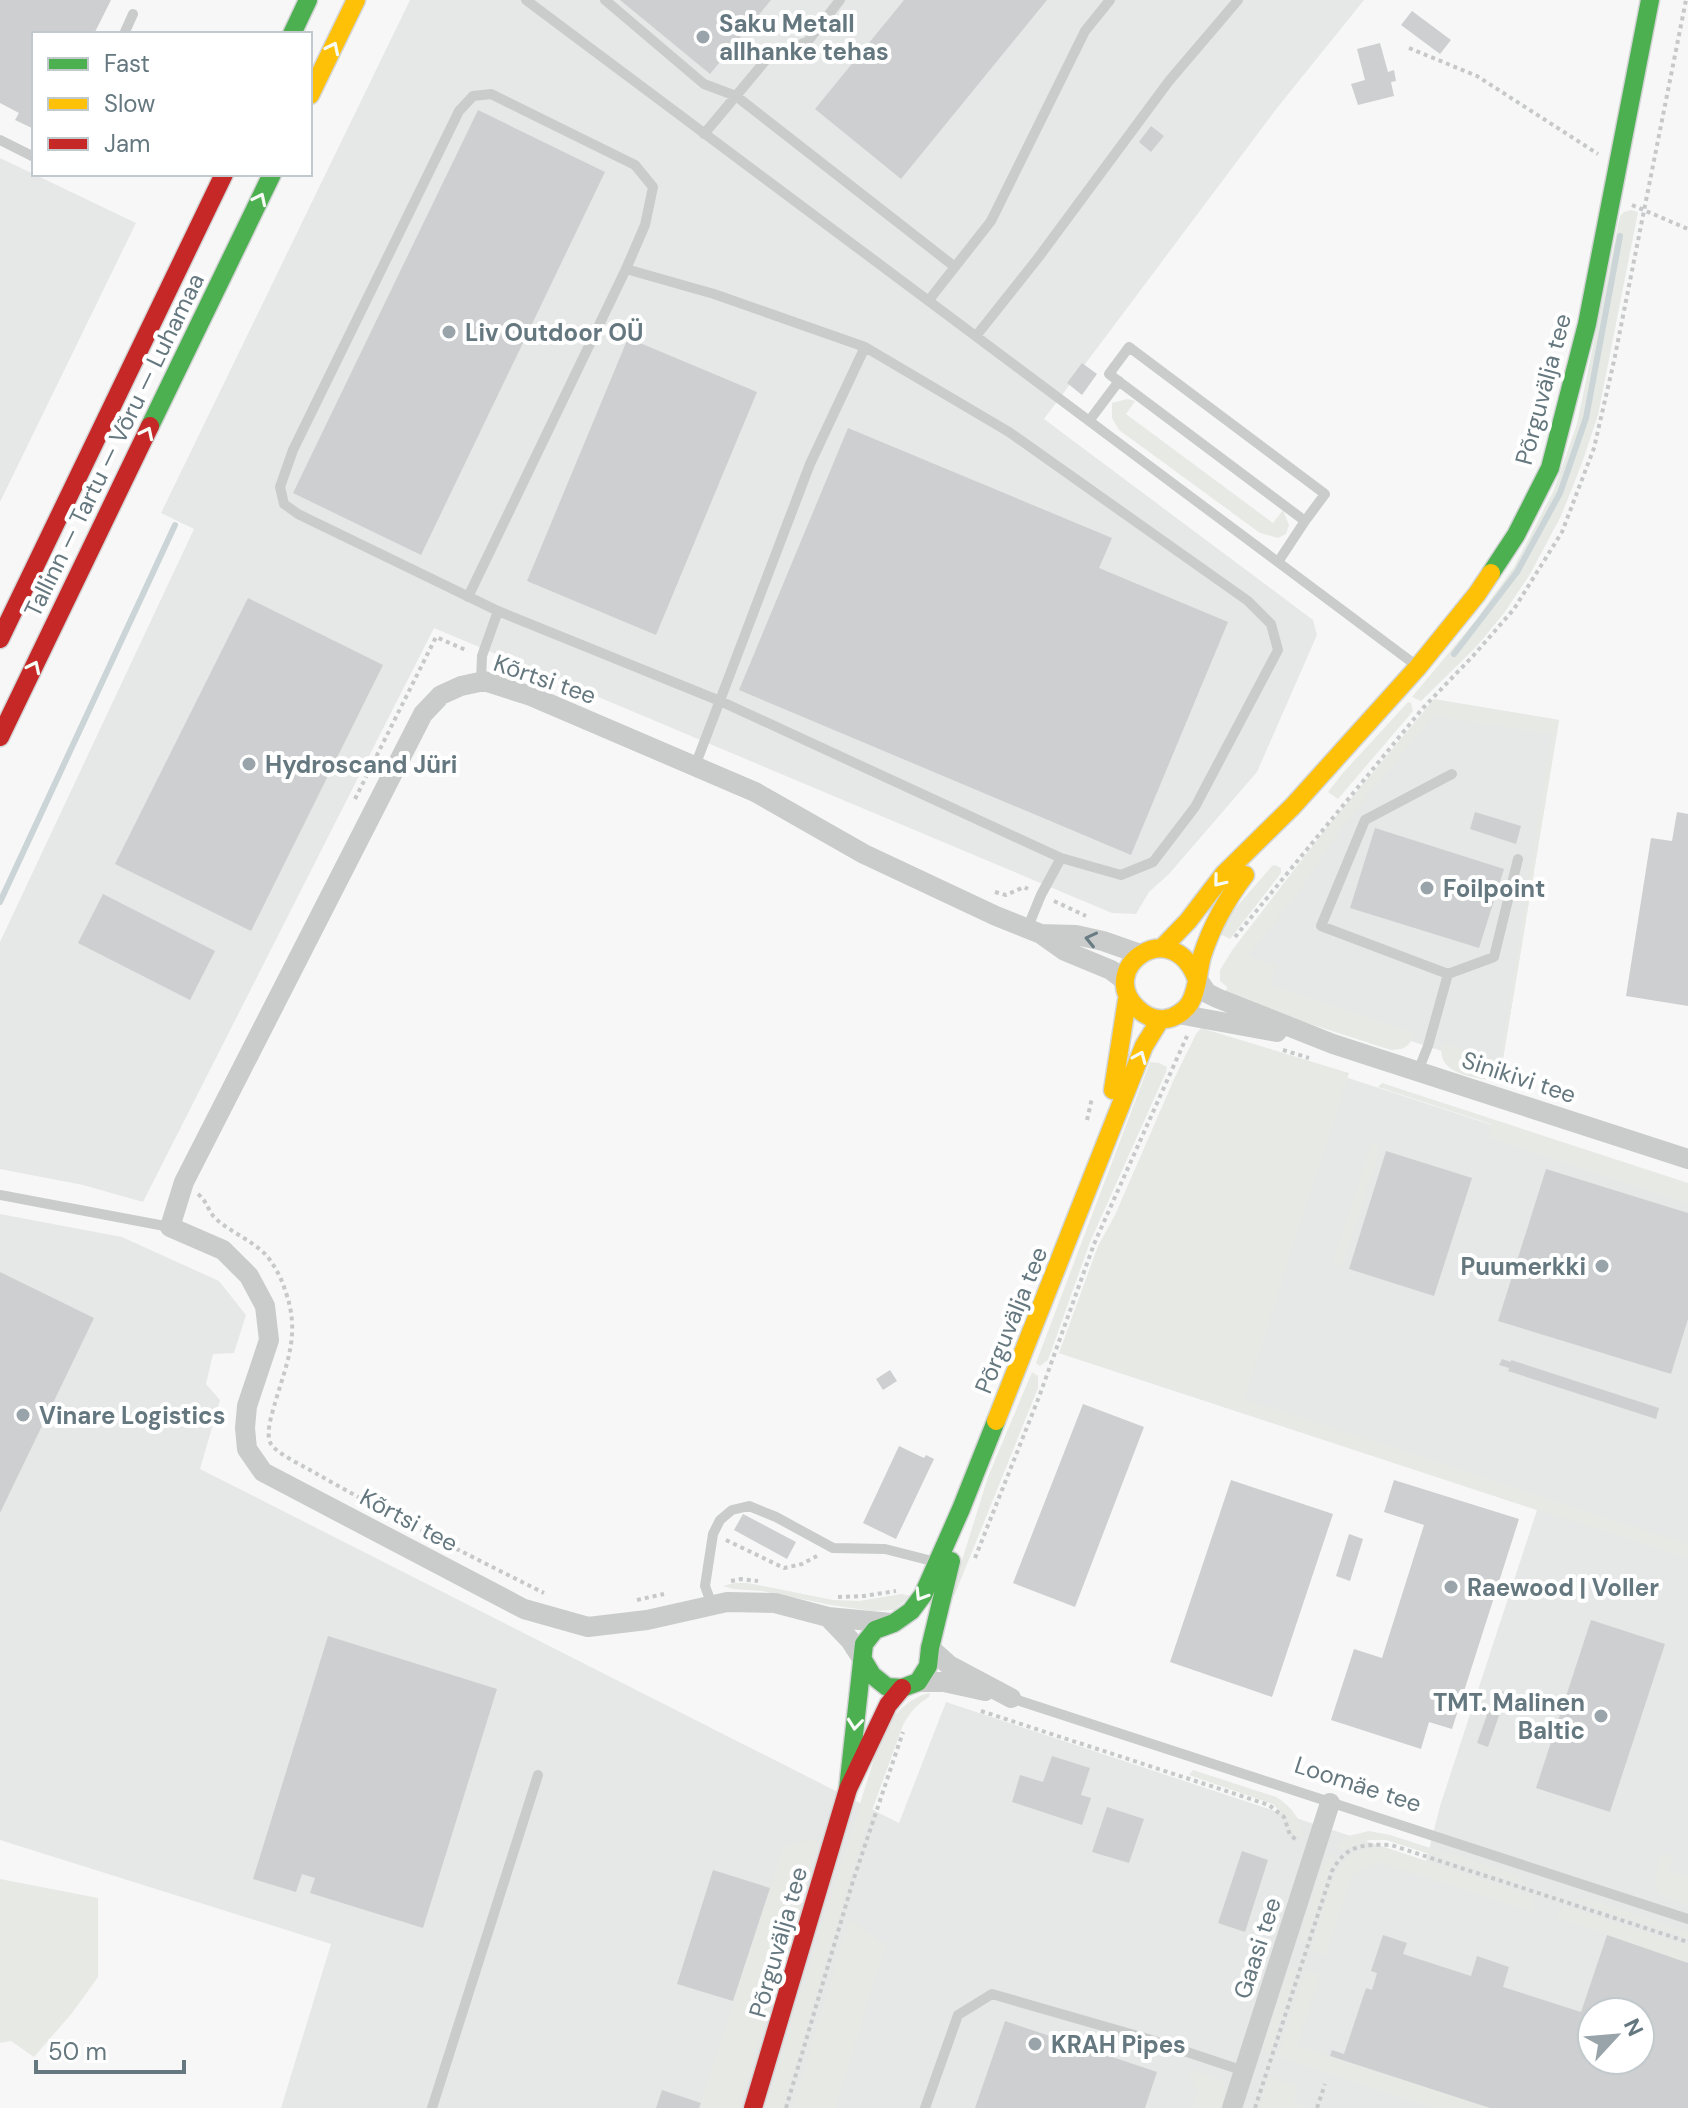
<svg xmlns="http://www.w3.org/2000/svg" width="1688" height="2108" font-family="'DM Sans',sans-serif">
  <style>
    .built { fill: #e6e8e7; fill-rule: evenodd }
    .green { fill: #e6e9e4 }
    .lines { fill: none; stroke-linecap: round; stroke-linejoin: round }
    .stream { stroke: #cbd4d6; stroke-width: 6 }
    .building { fill: #cecfd0; fill-rule: evenodd }
    .fast-casing { stroke: #d3d4d5; stroke-width: 21 }
    .slow-casing { stroke: #d3d4d5; stroke-width: 21 }
    .jam-casing { stroke: #d3d4d5; stroke-width: 21 }
    .path { stroke: #c7c8c9; stroke-width: 4; stroke-dasharray: 4 4; stroke-linecap: butt }
    .lane { stroke: #cacccc; stroke-width: 10 }
    .street { stroke: #cacccc; stroke-width: 20 }
    .fast { stroke: #4caf50; stroke-width: 18 }
    .slow { stroke: #ffc107; stroke-width: 18 }
    .jam { stroke: #c62828; stroke-width: 18 }
    .oneway { stroke: #f6fbf6 }
    .oneway2 { stroke: #6a7c83 }
    .poi-dot { fill: #98a4a9; stroke: #fff; stroke-width: 3 }
    .labels { text-anchor: middle; dominant-baseline: central; stroke-width: 8; stroke-linejoin: round; paint-order: stroke }
    .poi-label { font-size: 24px; font-weight: bold; fill: #65787f; stroke: #fff; text-anchor: start }
    .street-label { font-size: 24px; fill: #65787f; stroke: #fff }
  </style>
  <rect width="100%" height="100%" fill="#f7f7f7"/>
  <!-- built -->
  <path class="built" d="M410,0h954l-87,108 -233,311 269,201 4,15 -60,137 -88,102 -20,18 -13,22 -24,-1 -678,-285 -291,574 -60,-17 -83,-16v-227l194,-413 -33,-16z
    M0,158l136,65 -136,279z
    M1437,700l122,20 -58,350 -246,-79 -16,-36z
    M1204,1031l484,158v919h-1407l50,-164 -331,-104v-626l122,23 97,44 27,34 -12,38 -21,1 -7,30 14,16 -20,69 699,354 47,-121 480,159 14,-55 97,-296 -478,-157zM1592,2012h48v48h-48z"/>
  <!-- green -->
  <path class="green" d="M1631,210l7,2 -40,203 -16,48 -21,53 -31,58 -26,39 -27,33 -56,55 -9,-4 64,-77 38,-53 40,-77 23,-66 43,-208 4,-4z
    M1127,399l8,2 -9,13 147,109 10,-13 6,15 -3,9 -8,4 -18,-5 -141,-103 -7,-12v-15z
    M1434,699l125,21 -57,345 6,6 -2,5 -7,5c-20,-2 -63,-6 -57,-34l4,-3 54,17 52,-327 -119,-18 -86,105 -49,72 -50,63 28,10 -5,19 140,47 2,3c-3,12 -10,15 -22,15l-165,-53 -1,-2 2,-8 -7,-6v-11l13,-21 95,-123z
    M1408,702l3,1 2,8 -75,88 -10,-7 14,-18z
    M1275,865l6,3v5l-51,66 -12,-6 7,-13 47,-54z
    M1201,1028l148,45 -105,326 444,145v15l-629,-206 39,-107 17,-31 60,-138 21,-43z
    M1150,1062l9,1 8,4 -1,5 -76,170 -42,118 -8,6 -4,-3z
    M1382,1083l306,100v21l-200,-66 3,-14 -113,-37z
    M1371,1143l10,3 -40,121 -9,-2z
    M1032,1372l6,4v12l-83,206 -5,5 38,-122z
    M734,1583h14l85,17 26,1 43,-7 9,2 -17,14 -22,1 -41,-6 -69,-14 -29,-2 -10,-3z
    M930,1693l-1,4c-13,8 -19,15 -26,28l-38,105 -82,278h-18l119,-381c13,-15 26,-30 46,-34z
    M1193,1770l83,27c16,10 25,22 28,41l-10,-3 -5,-14 -16,-17 -84,-29z
    M1369,1831l21,4 125,40 13,11 -142,-46h-17l-24,9h-9l-2,-3 14,-10z
    M812,1839l4,2 2,6 -79,261h-40l85,-262z
    M1373,1847l17,2 143,47 1,8 -2,8 -154,-50 -26,13 -26,81 -15,-5c7,-22 20,-82 38,-95 7,-5 16,-7 24,-9z
    M1328,1853l4,2 2,4 -29,86 -5,-8 23,-73z
    M1668,1854l5,2 -4,15 19,6v29c-33,-11 -38,-13 -28,-48z
    M0,1879l98,19v79l-26,36 -38,44 -23,-16 -11,2z
    M1581,1899l10,1 97,31v7l-114,-37z
    M1564,1906l124,40v17l-133,-46z
    M849,1919l37,26 -51,163h-42z
    M1293,1968h5l-28,86 -5,-2 -2,-6 25,-74z
    M1305,1971l15,4 -23,71 193,62h-54l-159,-51z
    M1194,2070l26,9c9,10 5,18 1,29h-28l5,-14 -8,-18v-4z
    M1269,2076l29,10 -4,16 17,6h-52z"/>
  <g class="lines">
    <!-- stream -->
    <path class="stream" d="M1454,654l63,-82 43,-79 26,-75 34,-182
      M0,902l175,-377"/>
  </g>
  <!-- building -->
  <path class="building" d="M0,0h111l-17,34h-60v95l-19,-9 4,-7 -19,-10z
    M620,0h151l-61,74z
    M904,0h143l-146,179 -86,-70z
    M1412,11l39,29 -11,14 -39,-29z
    M1380,43l8,29 6,-2 2,11 -5,1 3,14 -36,9 -7,-21 14,-4 -8,-31z
    M478,110l127,62 -184,383 -128,-62z
    M1151,126l13,10 -13,16 -12,-10z
    M628,338l129,54 -101,243 -129,-54z
    M1082,363l15,11 -15,21 -15,-12z
    M848,428l264,110 -13,30 129,54 -97,233 -392,-165z
    M248,598l135,67 -132,266 -136,-67z
    M1475,812l46,14 -5,18 -46,-15z
    M1677,812l11,2v192l-62,-10 25,-158 21,3z
    M1375,828l129,41 -25,79 -129,-40z
    M103,894l112,57 -25,49 -112,-57z
    M1386,1151l86,27 -38,118 -85,-27z
    M1546,1169l142,44v106l-17,55 -173,-53z
    M0,1272l94,46 -94,195z
    M1502,1359l9,3v-2l148,48 -3,11 -148,-48 1,-3 -10,-3z
    M890,1370l7,11 -14,9 -7,-11z
    M1083,1404l61,23 -69,180 -62,-24z
    M899,1446l25,12 2,-3 8,4 -38,80 -33,-16z
    M1231,1480l102,34 -61,183 -102,-35z
    M1394,1480l125,39 -67,210 -23,-7 -8,27 -90,-29 23,-71 28,9 42,-133 -40,-13z
    M743,1514l53,28 -9,17 -53,-29z
    M1349,1534l14,5 -13,42 -14,-5z
    M1591,1620l74,24 -55,168 -74,-24z
    M328,1636l169,53 -74,239 -113,-35 5,-15 -13,-4 -6,18 -43,-13z
    M1496,1689l11,4 -19,54 -11,-4z
    M1052,1756l38,12 -9,27 10,3 -9,27 -70,-23 8,-27 23,7z
    M1107,1807l37,12 -15,44 -37,-11z
    M1242,1851l26,9 -23,72 -27,-9z
    M713,1870l57,18 -37,113 -56,-17z
    M1383,1935l24,8 -4,11 68,22 6,-20 32,11 -6,20 78,25 26,-77 81,28v145h-198l-160,-52 2,-6 12,4 22,-66 6,2 5,-17 -6,-2zM1592,2012h48v48h-48z
    M1005,2021l152,51 -12,36h-170z
    M662,2090l39,13 -2,5h-43z"/>
  <g class="lines">
    <!-- fast casing -->
    <g class="fast-casing">
      <path id="fast" d="M292,34l16,-34
        M150,426l122,-252
        M1491,573l25,-38 34,-67 37,-144 63,-324
        M863,1660l9,15 15,12 15,1 16,-6 10,-16 2,-18 21,-87
        M848,1789l16,-145 11,-14 19,-7 17,-12 12,-16 38,-86 35,-88"/>
    </g>
    <!-- slow casing -->
    <g class="slow-casing">
      <path id="slow" d="M310,95l46,-95
        M1163,947l25,-26 36,-47 69,-68 125,-139 59,-73 14,-21
        M1196,977c-26,-63 -100,-8 -59,31 8,8 18,12 28,11 10,-1 20,-8 25,-16 8,-14 8,-33 12,-47 10,-31 24,-56 43,-81
        M1113,1090l14,-90
        M996,1421l148,-375 16,-26"/>
    </g>
    <!-- jam casing -->
    <g class="jam-casing">
      <path id="jam" d="M0,639l224,-465
        M0,737l150,-311
        M753,2108l95,-319 40,-84 14,-17"/>
    </g>
    <!-- path -->
    <path class="path" d="M1409,48l68,28 121,78
      M1632,205l56,24
      M355,799l81,-162 32,14
      M995,892l11,3 18,-8 4,2
      M1054,901l32,15
      M1235,937l188,-229 50,-52 41,-47 48,-77 32,-84 20,-87 72,-361
      M1283,1050l26,8
      M1087,1120l5,-22
      M198,1194c9,7 10,17 17,24 15,14 35,21 50,36 9,10 16,23 20,36 16,43 2,72 -10,113 -3,11 -10,31 -4,41 7,11 35,23 46,30 74,42 151,81 227,119
      M726,1540l58,28 18,-4 15,-8
      M975,1558l64,-161 55,-153 93,-208
      M731,1581l10,-2 17,2
      M838,1597l26,-1 32,-5
      M637,1600l27,-6
      M981,1711l288,94 15,12 6,18 8,6
      M786,2108l67,-227 50,-149
      M1255,2108l77,-237c14,-26 31,-27 59,-26l297,97
      M1317,2108l8,-24"/>
    <!-- lane -->
    <path class="lane" d="M526,0l891,666
      M605,0l99,84 32,12 219,171
      M124,34l9,-20
      M704,134l62,-74 42,-19 32,-41
      M0,140l34,17
      M929,300l62,-79 94,-190 25,-31
      M976,336l62,-78 131,-177 69,-81
      M1129,347l196,147 -20,27 -196,-147z
      M1089,421l30,-40
      M1278,562l27,-41
      M468,597l158,-328 19,-44 8,-38 -18,-22 -144,-71 -18,2 -14,15 -166,339 -13,37 4,17 14,10 200,97 222,90 341,157 60,17 32,-13 42,-55 83,-157 -7,-26 -23,-23 -239,-169 -144,-85 -151,-53 -88,-25
      M481,681l1,-25 16,-45
      M695,766l115,-302 55,-117
      M1027,929l14,-34 20,-37
      M1448,974l46,-17 24,-98
      M1418,1071l10,-25 20,-72 -127,-48 44,-106 87,-46
      M0,1195l170,32
      M712,1605l-7,-19 8,-52 7,-14 12,-10 17,-4 27,11 57,31 52,1 51,13
      M1011,1698l677,221
      M432,2108l106,-333
      M925,2108l33,-93 34,-21 156,45 96,32"/>
    <!-- street -->
    <path class="street" d="M1041,934l35,1 27,6 37,13
      M1196,977l11,16 10,5 116,46 355,115
      M1178,1014l99,18
      M828,1617l22,23 13,20
      M891,1623l-63,-6 -53,-14 -48,-1 -80,18 -59,7 -64,-18 -261,-137 -16,-23 -2,-21 2,-22 22,-66 -4,-34 -16,-30 -26,-26 -53,-23 14,-45 239,-468 18,-19 20,-9 23,-5 47,15 224,96 109,62 132,62 45,18 24,17 46,19 13,10
      M930,1648l19,17 62,33
      M918,1682h26l41,9
      M1232,2108l98,-305"/>
    <!-- fast -->
    <use href="#fast" class="fast"/>
    <!-- slow -->
    <use href="#slow" class="slow"/>
    <!-- jam -->
    <use href="#jam" class="jam"/>
  </g>
  <!-- one-way arrows -->
  <defs><path id="oneway-chevron" d="M-2-3.5L2.5 0L-2 3.5" fill="none" stroke-width="1.6" stroke-linecap="round" stroke-linejoin="round" transform="scale(2)"/></defs>
  <g class="oneway">
    <use href="#oneway-chevron" transform="translate(333 48) rotate(-64)"/>
    <use href="#oneway-chevron" transform="translate(260 199) rotate(-64)"/>
    <use href="#oneway-chevron" transform="translate(147 433) rotate(-64)"/>
    <use href="#oneway-chevron" transform="translate(34 667) rotate(-64)"/>
    <use href="#oneway-chevron" transform="translate(1219 881) rotate(129)"/>
    <use href="#oneway-chevron" transform="translate(1140 1057) rotate(-67)"/>
    <use href="#oneway-chevron" transform="translate(921 1595) rotate(122)"/>
    <use href="#oneway-chevron" transform="translate(855 1724) rotate(96)"/>
  </g>
  <use class="oneway2" href="#oneway-chevron" transform="translate(1091 939) rotate(-167)"/>
  <!-- markers -->
  <g class="poi-dot">
    <circle cx="703" cy="37" r="8"/>
    <circle cx="449" cy="332" r="8"/>
    <circle cx="249" cy="764" r="8"/>
    <circle cx="1427" cy="888" r="8"/>
    <circle cx="1602" cy="1266" r="8"/>
    <circle cx="23" cy="1415" r="8"/>
    <circle cx="1451" cy="1587" r="8"/>
    <circle cx="1601" cy="1716" r="8"/>
    <circle cx="1035" cy="2044" r="8"/>
  </g>
  <g class="labels">
    <!-- poi labels -->
    <g class="poi-label">
      <text x="719" y="23">Saku Metall<tspan x="719" dy="28">allhanke tehas</tspan></text>
      <text x="465" y="332">Liv Outdoor OÜ</text>
      <text x="265" y="764">Hydroscand Jüri</text>
      <text x="1443" y="888">Foilpoint</text>
      <text x="1586" y="1266" text-anchor="end">Puumerkki</text>
      <text x="39" y="1415">Vinare Logistics</text>
      <text x="1467" y="1587">Raewood | Voller</text>
      <text x="1585" y="1702" text-anchor="end">TMT. Malinen<tspan x="1585" dy="28">Baltic</tspan></text>
      <text x="1051" y="2044">KRAH Pipes</text>
    </g>
    <!-- street labels -->
    <g class="street-label">
      <text transform="translate(1543 389) rotate(-75)">Põrguvälja tee</text>
      <text transform="translate(114 445) rotate(-64)">Tallinn — Tartu — Võru — Luhamaa</text>
      <text transform="translate(545 679) rotate(19)">Kõrtsi tee</text>
      <text transform="translate(1519 1077) rotate(18)">Sinikivi tee</text>
      <text transform="translate(1011 1320) rotate(-68)">Põrguvälja tee</text>
      <text transform="translate(409 1520) rotate(28)">Kõrtsi tee</text>
      <text transform="translate(1358 1784) rotate(18)">Loomäe tee</text>
      <text transform="translate(778 1942) rotate(-74)">Põrguvälja tee</text>
      <text transform="translate(1257 1948) rotate(-72)">Gaasi tee</text>
    </g>
  </g>
  <!-- legend -->
  <rect x="32" y="32" width="280" height="144" fill="#ffffff" stroke="#c1c9cc" stroke-width="2"/>
  <rect x="48" y="58" width="40" height="12" fill="#4caf50" stroke="#c1c9cc" stroke-width="2"/>
  <text x="104" y="72" font-size="24" fill="#65787f">Fast</text>
  <rect x="48" y="98" width="40" height="12" fill="#ffc107" stroke="#c1c9cc" stroke-width="2"/>
  <text x="104" y="112" font-size="24" fill="#65787f">Slow</text>
  <rect x="48" y="138" width="40" height="12" fill="#c62828" stroke="#c1c9cc" stroke-width="2"/>
  <text x="104" y="152" font-size="24" fill="#65787f">Jam</text>
  <!-- north arrow -->
  <g transform="translate(1616 2036) rotate(64)"><circle r="38" fill="#ffffff" stroke="#c1c9cc" stroke-width="2"/>
  <path d="M0-6L14 30L0 20L-14 30Z" fill="#98a4a9"/>
  <text y="-12" font-size="22" font-weight="bold" text-anchor="middle" fill="#65787f">N</text>
  </g>
  <!-- scale -->
  <path d="M36 2060v12h148v-12" fill="none" stroke="#65787f" stroke-width="4"/>
  <text x="48" y="2060" font-size="24" fill="#65787f" stroke="#ffffff" stroke-width="6" paint-order="stroke">50 m</text>
</svg>
